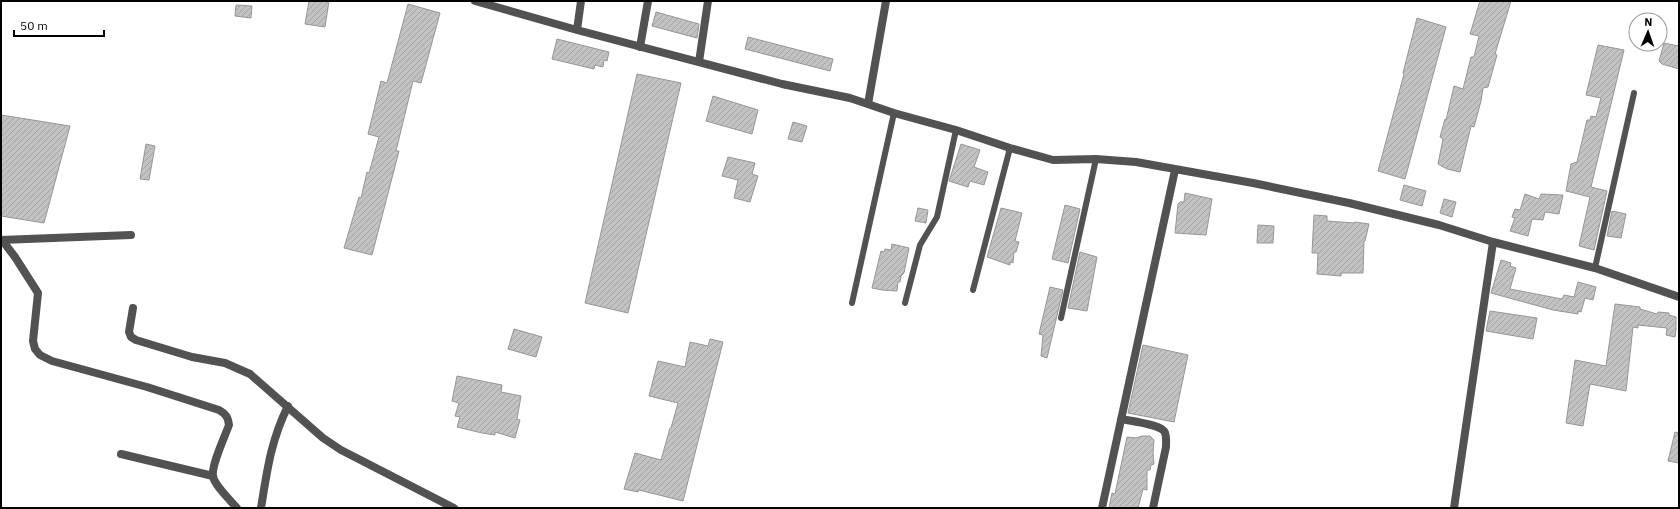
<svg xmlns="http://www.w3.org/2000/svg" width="1680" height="509" font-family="'IBM Plex Sans',sans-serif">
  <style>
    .building { fill: url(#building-hatch); stroke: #969696 }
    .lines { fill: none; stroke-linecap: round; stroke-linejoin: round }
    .lane { stroke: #525252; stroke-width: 6 }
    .street { stroke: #525252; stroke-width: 8 }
  </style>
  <defs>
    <pattern id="building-hatch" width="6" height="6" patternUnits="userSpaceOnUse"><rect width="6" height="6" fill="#c2c2c2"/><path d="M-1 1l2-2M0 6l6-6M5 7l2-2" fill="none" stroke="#a5a5a5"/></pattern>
  </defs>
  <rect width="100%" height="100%" fill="#fff"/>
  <!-- building -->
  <path class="building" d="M309,1h20l-4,26 -20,-3z
    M1480,1h31l-16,53 2,1 -9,32 -5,1 -2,13 -7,26 -3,-1 -11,46 -13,-3 -9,-5 5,-25 -3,-2 5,-18 1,1 8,-34 9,3 8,-32h3l5,-21 -9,-2z
    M408,4l32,9 -19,70 -8,-2 -17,70h3l-27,104 -28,-7 15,-51 2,1 6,-26 2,1 10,-36 -11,-3 13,-53 6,2z
    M236,5l16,1 -1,12 -16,-2z
    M656,12l43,12 -2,14 -45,-12z
    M1417,18l29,9 -41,152 -27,-8 26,-97 -1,-1z
    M748,37l85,22 -3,12 -85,-22z
    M557,39l52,13 -2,9 -3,-1 -1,7 -8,-2 -1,4 -42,-10z
    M1664,43l15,3v23l-17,-5 -3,-3z
    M1598,45l26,5 -33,137 16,4 -13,59 -15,-4 11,-49 -24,-6 5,-27 6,-2 10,-42h3l1,-4 5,1 5,-19 -15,-3z
    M637,74l44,9 -53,230 -43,-10z
    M713,96l45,14 -6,24 -46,-13z
    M1,115l69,11 -26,97 -43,-7z
    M793,122l14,4 -5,16 -14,-3z
    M146,144l9,2 -6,34 -9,-1z
    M961,144l19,6 -6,17 14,5 -4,13 -14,-4 -2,6 -19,-6z
    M728,157l27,6 -3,11 6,2 -8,26 -16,-4 4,-18 -16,-4z
    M1404,185l22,6 -4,15 -22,-6z
    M1185,193l27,6 -6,36 -31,-2 3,-29 2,-2h4z
    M1525,194l14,5 2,-5 22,1 -4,19 -14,-2 -2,8 -11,-1 -4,17 -18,-5 5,-13 -3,-1 3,-8 5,1z
    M1444,199l12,3 -4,15 -12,-4z
    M1065,205l15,4 -12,54 -16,-4z
    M918,208l10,2 -2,13 -11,-2z
    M1001,208l21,5 -7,28 4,1 -3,10h-2l-1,11 -3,-1v3l-23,-8z
    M1612,211l14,3 -5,24 -14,-2z
    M1314,215l13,1v5l28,2v-1l14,2 -4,17h-1l-1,32h-22v3l-24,-2 1,-21h-6z
    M1258,225l16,1 -1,17h-16z
    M892,244l17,4 -5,25 -3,3 -1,6h-2l-1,9 -15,-1 -10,-2 9,-37 3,1 1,-3 6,1z
    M1080,252l17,5 -10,54 -19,-3z
    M1501,260l10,3 -1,3 6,2 -6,21 52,10 2,-4 10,2 4,-15 18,5 -3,13 -8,-2 -4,14 -3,-1v3l-25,-4 -62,-17z
    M1050,287l13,3 -16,68 -6,-2 2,-21 -4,-1z
    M1615,304l25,3v2l17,5 1,-2 11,1v2l7,2v12l-1,8 -9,-2 1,-7 -29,-3v3l-5,-1 -7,64 -36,-7 -7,42 -17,-3 9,-63 31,6z
    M1490,311l47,7 -4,21 -47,-8z
    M514,329l28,8 -6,20 -28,-8z
    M710,339l13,3 -40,159 -44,-11 -1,2 -14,-3 11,-36 26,7 9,-32h1l7,-25 -29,-7 9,-35 27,6 5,-25 18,4z
    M1143,345l45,10 -14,67 -46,-9z
    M457,376l45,9 -1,7 20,4 -4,23 3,1 -5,18 -20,-6v3l-13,-2 -25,-6 3,-10 -5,-1 4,-13 -7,-2z
    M1675,432l4,1v30l-11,-2z
    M1142,436h8l4,4 -1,13 1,11 -3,1 -1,5h-3v20l-4,-1 -5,19h-29l3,-15 3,1 12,-57 9,1z"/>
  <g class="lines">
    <!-- lane -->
    <path class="lane" d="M1595,268l39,-175
      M973,290l37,-142
      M852,303l42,-190
      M905,303l15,-58 17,-28 19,-87
      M1061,318l35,-159"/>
    <!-- street -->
    <path class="street" d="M475,1l102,29 205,54 68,14 44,15 62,17 54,18 43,12 43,-1 40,3 117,21 96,20 90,22 54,17 102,26 84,29
      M577,30l4,-29
      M640,47l8,-46
      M699,62l9,-61
      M868,104l18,-103
      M1,240l130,-5
      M2,240l13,17 23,36 -5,48 2,8 5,6 12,6 95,26 72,23c7,4 9,7 10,15 -4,11 -18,41 -16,51 1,9 18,25 24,32
      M133,308l-4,24 2,5 5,3 56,17 33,6 25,11 73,64 18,12 113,58
      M1121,419c9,2 37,5 43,12 3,4 2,11 2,16l-13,61
      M121,454l92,22
      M261,508c6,-37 10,-68 27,-102
      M1102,508l73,-338
      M1454,508l39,-266"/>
  </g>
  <!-- border -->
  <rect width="1680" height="509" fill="none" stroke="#000000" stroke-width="4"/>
  <!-- north arrow -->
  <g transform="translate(1648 32) rotate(2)"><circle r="19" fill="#ffffff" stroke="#999999"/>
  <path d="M0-3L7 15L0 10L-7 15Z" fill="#000000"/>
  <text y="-6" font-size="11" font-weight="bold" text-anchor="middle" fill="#000000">N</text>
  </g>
  <!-- scale -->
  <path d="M14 30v6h90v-6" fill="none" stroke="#000000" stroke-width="2"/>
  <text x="20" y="30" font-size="12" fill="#000000" stroke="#ffffff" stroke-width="3" paint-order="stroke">50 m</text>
</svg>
